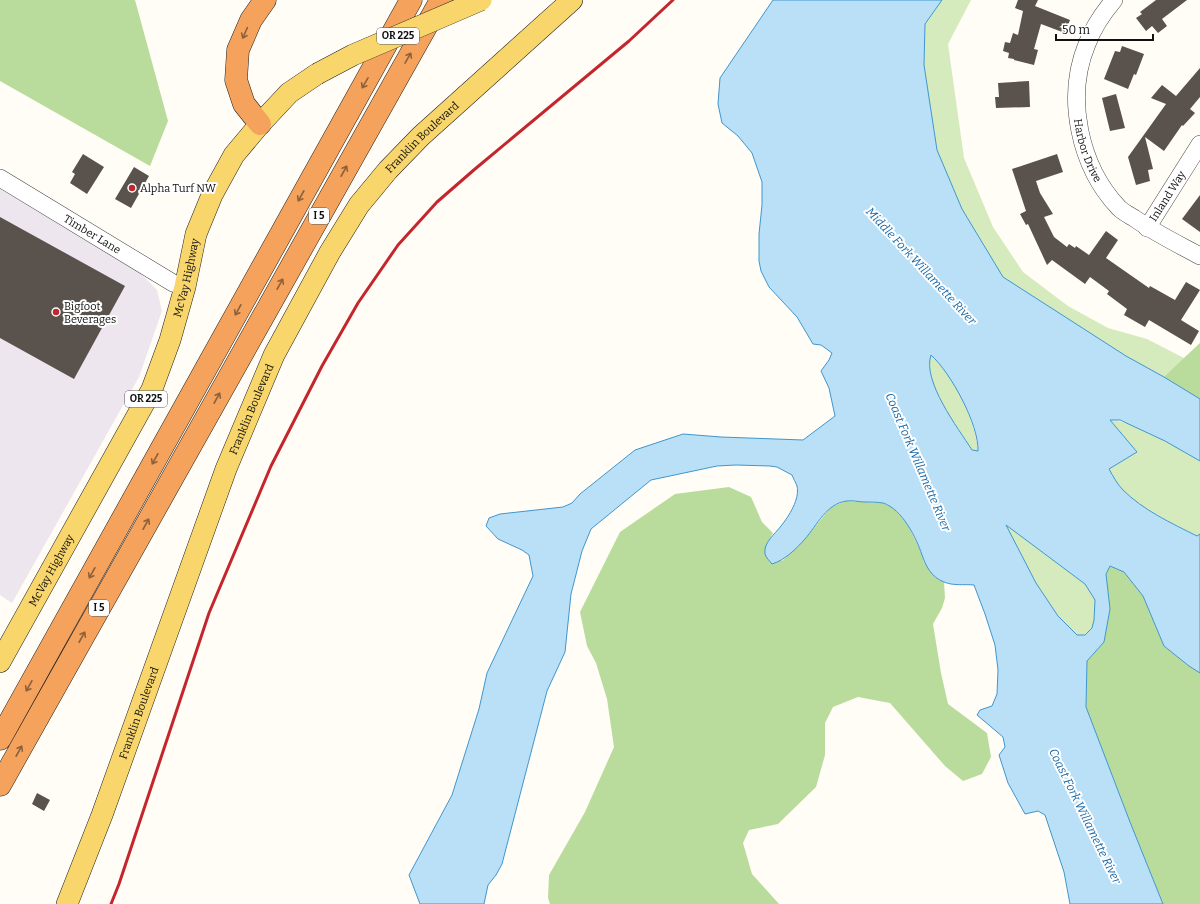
<svg xmlns="http://www.w3.org/2000/svg" width="1200" height="904" font-family="Bitter,serif">
  <style>
    .industrial { fill: #eee6ef }
    .green { fill: #d5ebbd }
    .forest { fill: #b9dc9c }
    .water { fill: #b9e0f7; stroke: #3f96cf; fill-rule: evenodd }
    .building { fill: #5a524d }
    .lines { fill: none; stroke-linecap: round; stroke-linejoin: round }
    .minor-casing { stroke: #444; stroke-width: 18 }
    .major-casing { stroke: #222; stroke-width: 22 }
    .highway-casing { stroke: #222; stroke-width: 23 }
    .minor { stroke: #fff; stroke-width: 17 }
    .major { stroke: #f9d66b; stroke-width: 21 }
    .highway { stroke: #f5a25d; stroke-width: 22 }
    .rail { stroke: #c4262e; stroke-width: 3 }
    .major-bridge-casing { stroke: #222; stroke-width: 22; stroke-linecap: butt }
    .major-bridge { stroke: #f9d66b; stroke-width: 21 }
    .oneway { stroke: #8e613b }
    .poi-dot { fill: #c4262e; stroke: #fff; stroke-width: 1.5 }
    .labels { text-anchor: middle; dominant-baseline: central; stroke-width: 4; stroke-linejoin: round; paint-order: stroke }
    .shield { fill: #fff; stroke: #585858; stroke-width: 1 }
    .shield-label { font-size: 10px; font-weight: bold; fill: #111 }
    .street-label { font-size: 11px; fill: #111; stroke: #fff }
    .poi-label { font-size: 11px; fill: #111; stroke: #fff; text-anchor: start }
    .water-label { font-size: 12px; font-style: italic; fill: #1768a6; stroke: #fff }
  </style>
  <rect width="100%" height="100%" fill="#fffdf5"/>
  <!-- industrial -->
  <path class="industrial" d="M0,187l140,86 17,17 5,21 -23,66 -127,226 -12,-8z"/>
  <!-- green -->
  <path class="green" d="M942,0h29l-23,44 16,114 29,69 30,45 45,34 40,22 39,11 37,19 16,-15v56l-36,-22 -38,-21 -123,-79 -41,-68 -25,-59 -13,-85 1,-41z
    M931,355c4,4 9,9 13,13 14,19 33,60 34,83l-6,-1c-15,-23 -50,-68 -41,-95z
    M1110,420c26,1 67,28 90,41v73l-3,2c-25,-13 -54,-26 -74,-46 -6,-6 -10,-14 -14,-21l28,-17z
    M1005,524l80,60 10,16 -1,20 -2,8 -8,7h-7l-19,-19 -22,-33z"/>
  <!-- forest -->
  <path class="forest" d="M0,0h135l33,121 -18,45 -150,-85z
    M1200,343v56l-36,-22z
    M729,487l22,10 11,25 11,11 -5,9 14,19 22,-21 27,-33 15,-6 36,2 10,4 15,16 15,31 2,8 11,15 9,5 1,16 -3,10 -9,16 8,49 7,31 39,29 4,24 -9,17 -19,7 -18,-15 -55,-63 -32,-6 -25,10 -8,16v32l-9,32 -38,37 -29,6 -6,13 9,31 27,30h-229l-2,-6 1,-23 36,-63 29,-65 -7,-48 -11,-36 -9,-17 -7,-34 40,-80 55,-38z
    M1110,566l14,6 19,24 21,50 25,20 11,7v231h-37l-33,-82 -44,-115 1,-46 17,-19 6,-33 -4,-35z"/>
  <!-- water -->
  <path class="water" d="M773,0h169l-17,24 -1,41 13,85 25,59 41,68 123,79 38,21 36,22v62l-35,-20 -45,-21h-10l27,32 -28,17c4,7 8,15 14,21 20,20 48,33 74,46l3,-2v139l-11,-7 -25,-20 -21,-50 -19,-24 -14,-6 -4,8 4,35 -6,33 -17,19 -1,46 44,115 33,82h-93l-6,-32 -19,-57 -7,-4 -13,3 -17,-31 -9,-28 6,-8 -2,-10 -26,-22 3,-5 12,-4 5,-12 1,-24 -3,-25 -10,-31 -11,-29c-10,-1 -21,1 -30,-3 -13,-5 -18,-16 -22,-27 -6,-18 -20,-46 -39,-52 -6,-1 -13,-1 -18,-1 -6,0 -13,-2 -18,-1 -20,2 -30,24 -42,38 -9,10 -20,21 -33,25 -2,-3 -6,-6 -7,-10 -2,-11 10,-20 16,-28 8,-10 19,-27 16,-40 -1,-3 -4,-8 -5,-11l-15,-8 -7,-1 -34,-1 -19,1 -66,14 -60,49 -9,22 -11,43 -6,58 -18,39 -45,173 -6,11 -8,10 -4,19h-64l-11,-29 43,-80 27,-86 8,-36 46,-97 -4,-21 -7,-5 -24,-11 -12,-13 3,-8 11,-4 63,-7 9,-4 8,-9 55,-44 48,-16 38,3 82,3 32,-24 -6,-28 -8,-17 8,-11 3,-7 -11,-8 -8,-1 -16,-27 -28,-30 -8,-16 -2,-10v-27l3,-29v-23l-10,-29 -14,-17 -16,-13 -4,-19 2,-26zM931,355c20,18 48,70 47,96l-6,-1c-14,-22 -50,-69 -41,-95zM1006,525l79,59 10,16 -1,20 -2,8 -7,7h-8l-19,-19 -22,-33z"/>
  <!-- building -->
  <path class="building" d="M1018,0h20l-3,6 35,14 -5,13 -24,-9 -7,25 4,1 -4,15 -20,-5v-1l-6,-1 1,-5 -6,-2 2,-9 5,1 3,-10 5,2 5,-24 -8,-3z
    M1156,0h31l-25,19 5,7 -9,7 -6,-7 -6,5 -10,-13 6,-4 -2,-2z
    M1122,46l22,8 -8,21 -2,-1 -6,15 -24,-10 11,-28 5,1z
    M1200,68v29l-10,12 5,4 -12,13 -1,-1 -18,26 -19,-14 8,32 -5,1 2,11 -14,4 -8,-28 38,-53 -15,-6 11,-13 14,11z
    M1029,81l1,26 -34,1 -1,-11h4l-1,-14z
    M1116,94l9,34 -15,3 -8,-33z
    M83,154l21,13 -17,27 -17,-11 5,-9 -3,-2z
    M1057,154l6,18 -27,9 4,12 13,21 -9,3 10,20 13,10 2,-3 6,4 1,-2 13,9 17,-24 12,9 -12,18 43,30 1,-2 25,14 11,-18 14,8 -19,30 18,11 -8,14 -42,-25 -4,7 -21,-12 3,-6 -20,-15 2,-3 -19,-14 -5,7 -33,-24 -5,5 -19,-41 -2,1 -6,-11 6,-3 -14,-42z
    M134,167l15,9 -18,32 -16,-9z
    M1200,195v37l-18,-13z
    M0,217l125,69 -51,93 -74,-41z
    M37,793l13,7 -6,11 -12,-7z"/>
  <g class="lines">
    <!-- minor casing -->
    <g class="minor-casing">
      <g id="minor">
        <path id="s1" d="M1114,0c-11,13 -21,28 -27,44 -22,53 -8,122 32,164 4,4 10,7 15,10 21,15 44,26 66,38"/>
        <path id="s2" d="M0,178l173,105 12,4"/>
        <path id="s3" d="M1147,228l53,-84"/>
      </g>
    </g>
    <!-- major casing -->
    <g class="major-casing">
      <g id="major">
        <path id="s4" d="M0,662l152,-273 18,-49 15,-53 11,-53 16,-39 22,-40 26,-31 29,-31 28,-19"/>
        <path id="s5" d="M67,904l35,-89 124,-346 48,-114 56,-103 29,-47 29,-35 33,-34 151,-136"/>
      </g>
    </g>
    <!-- highway casing -->
    <g class="highway-casing">
      <path id="highway" d="M260,124l-16,-20 -8,-24 2,-30 13,-30 14,-20
        M0,739l411,-739
        M0,785l441,-785"/>
    </g>
    <!-- minor -->
    <use href="#minor" class="minor"/>
    <!-- major -->
    <use href="#major" class="major"/>
    <!-- highway -->
    <use href="#highway" class="highway"/>
    <!-- rail -->
    <path class="rail" d="M111,904l8,-20 90,-271 62,-147 51,-100 36,-63 40,-58 39,-43 38,-33 154,-128 44,-41"/>
    <!-- major-bridge casing -->
    <g class="major-bridge-casing">
      <path id="major-bridge" d="M317,74l36,-19 128,-55"/>
    </g>
    <!-- major-bridge -->
    <use href="#major-bridge" class="major-bridge"/>
  </g>
  <!-- one-way arrows -->
  <defs><path id="oneway-shaft" d="M-6 0H5M1.5-3L5.5 0L1.5 3" fill="none" stroke-width="1.6" stroke-linecap="round" stroke-linejoin="round"/></defs>
  <g class="oneway">
    <use href="#oneway-shaft" transform="translate(245 33) rotate(114)"/>
    <use href="#oneway-shaft" transform="translate(408 58) rotate(-60)"/>
    <use href="#oneway-shaft" transform="translate(365 83) rotate(120)"/>
    <use href="#oneway-shaft" transform="translate(344 171) rotate(-61)"/>
    <use href="#oneway-shaft" transform="translate(301 196) rotate(119)"/>
    <use href="#oneway-shaft" transform="translate(280 284) rotate(-61)"/>
    <use href="#oneway-shaft" transform="translate(238 310) rotate(119)"/>
    <use href="#oneway-shaft" transform="translate(217 398) rotate(-61)"/>
    <use href="#oneway-shaft" transform="translate(155 459) rotate(119)"/>
    <use href="#oneway-shaft" transform="translate(146 524) rotate(-61)"/>
    <use href="#oneway-shaft" transform="translate(92 573) rotate(119)"/>
    <use href="#oneway-shaft" transform="translate(82 637) rotate(-61)"/>
    <use href="#oneway-shaft" transform="translate(29 686) rotate(119)"/>
    <use href="#oneway-shaft" transform="translate(19 751) rotate(-61)"/>
  </g>
  <!-- markers -->
  <g class="poi-dot">
    <circle cx="132" cy="188" r="4"/>
    <circle cx="56" cy="312" r="4"/>
  </g>
  <g class="labels">
    <!-- shield labels -->
    <g class="shield">
      <rect x="377" y="28" width="42" height="16" rx="3"/>
      <rect x="309" y="208" width="20" height="16" rx="3"/>
      <rect x="125" y="391" width="42" height="16" rx="3"/>
      <rect x="89" y="600" width="20" height="16" rx="3"/>
    </g>
    <g class="shield-label">
      <text x="398" y="36">OR 225</text>
      <text x="319" y="216">I 5</text>
      <text x="146" y="399">OR 225</text>
      <text x="99" y="608">I 5</text>
    </g>
    <!-- street labels -->
    <g class="street-label">
      <text stroke="none"><textPath href="#s5" startOffset="852">Franklin Boulevard</textPath></text>
      <text stroke="none"><textPath href="#s1" startOffset="161">Harbor Drive</textPath></text>
      <text stroke="none"><textPath href="#s3" startOffset="38">Inland Way</textPath></text>
      <text stroke="none"><textPath href="#s2" startOffset="108">Timber Lane</textPath></text>
      <text stroke="none"><textPath href="#s4" startOffset="429">McVay Highway</textPath></text>
      <text stroke="none"><textPath href="#s5" startOffset="528">Franklin Boulevard</textPath></text>
      <text stroke="none"><textPath href="#s4" startOffset="105">McVay Highway</textPath></text>
      <text stroke="none"><textPath href="#s5" startOffset="204">Franklin Boulevard</textPath></text>
    </g>
    <!-- poi labels -->
    <g class="poi-label">
      <text x="140" y="188">Alpha Turf NW</text>
      <text x="64" y="306">Bigfoot<tspan x="64" dy="13">Beverages</tspan></text>
    </g>
    <!-- water labels -->
    <g class="water-label">
      <text transform="translate(921 266) rotate(47)">Middle Fork Willamette River</text>
      <text transform="translate(918 462) rotate(67)">Coast Fork Willamette River</text>
      <text transform="translate(1085 816) rotate(64)">Coast Fork Willamette River</text>
    </g>
  </g>
  <!-- scale -->
  <path d="M1056 34v6h97v-6" fill="none" stroke="#111111" stroke-width="2"/>
  <text x="1062" y="34" font-size="12" fill="#111111" stroke="#ffffff" stroke-width="3" paint-order="stroke">50 m</text>
</svg>
